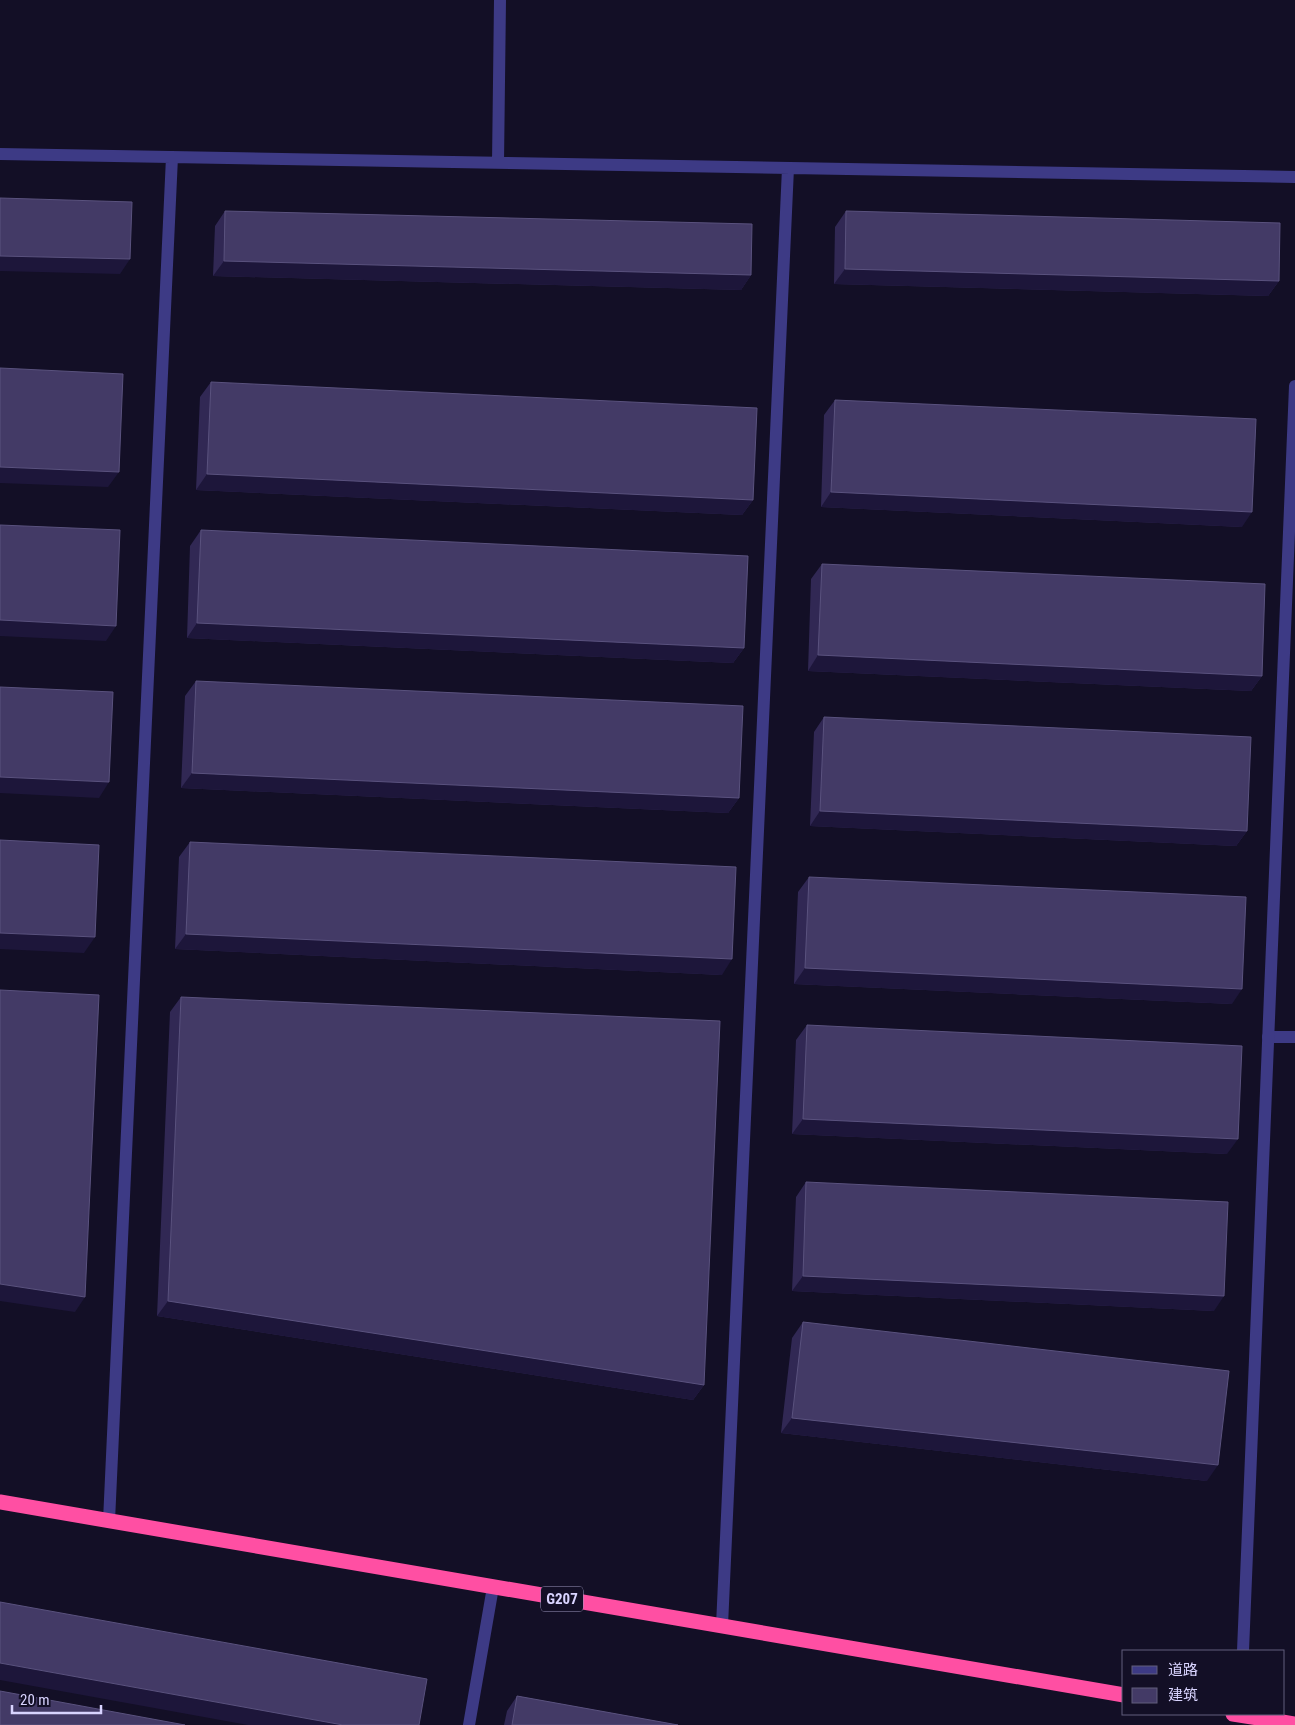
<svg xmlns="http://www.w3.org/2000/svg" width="1295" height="1725" font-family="'Roboto Condensed','Noto Sans SC',sans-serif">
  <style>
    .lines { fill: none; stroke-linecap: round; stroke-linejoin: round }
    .lane { stroke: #3d3a85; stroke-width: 12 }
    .street { stroke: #3d3a85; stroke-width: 12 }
    .highway { stroke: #ff4fa3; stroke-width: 15 }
    .wall { fill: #312854 }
    .shaded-wall { fill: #1d163a }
    .building { fill: #433a66; stroke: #5a527e }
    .labels { text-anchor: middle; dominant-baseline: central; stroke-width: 4; stroke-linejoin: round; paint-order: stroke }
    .shield { fill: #130f26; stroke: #9e99be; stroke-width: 1 }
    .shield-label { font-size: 15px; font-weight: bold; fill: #d9d4ff }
  </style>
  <rect width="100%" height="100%" fill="#130f26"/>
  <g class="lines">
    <!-- lane -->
    <path class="lane" d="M1268,1037h27"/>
    <!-- street -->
    <path class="street" d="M0,154l1295,23
      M498,163l2,-163
      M109,1521l63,-1364
      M722,1626l66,-1458
      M1243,1651l52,-1265
      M469,1725l24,-138"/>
    <!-- highway -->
    <path class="highway" d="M0,1502l1124,193
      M1233,1714l62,10"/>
  </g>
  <!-- wall -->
  <path class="wall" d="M225,211l526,64 -10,15 -528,-14 2,-50z
    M846,211l433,70 -11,15 -434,-12 1,-57z
    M211,382l542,118 -11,15 -546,-25 4,-93z
    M835,400l407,127 -421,-20 3,-92z
    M201,530l543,118 -11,15 -546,-25 3,-92z
    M822,564l440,112 -11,15 -443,-20 3,-92z
    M196,681l543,117 -11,15 -547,-25 4,-92z
    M824,717l423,114 -11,15 -426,-20 4,-94z
    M190,842l532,133 -547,-26 4,-92z
    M809,877l423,127 -438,-20 4,-92z
    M181,997l523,388 -11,15 -536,-84 13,-304z
    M807,1025l420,129 -435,-20 4,-94z
    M806,1182l408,129 -422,-20 4,-94z
    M803,1322l404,159 -426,-48 11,-95z
    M517,1696l161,29h-174l3,-14z"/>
  <!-- shaded-wall -->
  <path class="shaded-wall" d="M0,256l130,3 -10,15 -120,-3z
    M224,261l527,14 -10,15 -528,-14z
    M845,269l434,12 -11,15 -434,-12z
    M0,467l119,5 -11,15 -108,-4z
    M207,474l546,26 -11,15 -546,-25z
    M831,492l421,20 -10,15 -421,-20z
    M0,620l116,6 -10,15 -106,-5z
    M197,623l547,25 -11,15 -546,-25z
    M818,655l444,21 -11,15 -443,-20z
    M192,773l547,25 -11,15 -547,-25z
    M0,777l109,5 -10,16 -99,-5z
    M820,811l427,20 -11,15 -426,-20z
    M0,933l95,4 -11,16 -84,-4z
    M186,934l546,25 -10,16 -547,-26z
    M805,968l437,21 -10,15 -438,-20z
    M803,1119l435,20 -11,15 -435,-20z
    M803,1276l421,20 -10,15 -422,-20z
    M0,1284l85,13 -10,15 -75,-11z
    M168,1301l536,84 -11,15 -536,-84z
    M792,1418l426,47 -11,16 -426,-48z
    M0,1663l343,62h-95l-248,-45z"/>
  <!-- building -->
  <path class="building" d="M0,198l132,4 -2,57 -130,-3z
    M225,211l527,13 -1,51 -527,-14z
    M846,211l434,12 -1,58 -434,-12z
    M0,368l123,6 -4,98 -119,-5z
    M211,382l546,26 -4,92 -546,-26z
    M835,400l421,19 -4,93 -421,-20z
    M0,525l120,5 -4,96 -116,-6z
    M201,530l547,26 -4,92 -547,-25z
    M822,564l443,20 -3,92 -444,-21z
    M196,681l547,25 -4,92 -547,-25z
    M0,687l113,5 -4,90 -109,-5z
    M824,717l427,20 -4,94 -427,-20z
    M0,840l99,5 -4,92 -95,-4z
    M190,842l546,25 -4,92 -546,-25z
    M809,877l437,20 -4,92 -437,-21z
    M0,990l99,5 -14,302 -85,-13z
    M181,997l539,24 -16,364 -536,-84z
    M807,1025l435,21 -4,93 -435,-20z
    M806,1182l422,20 -4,94 -421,-20z
    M803,1322l426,49 -11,94 -426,-47z
    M0,1602l427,77 -8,46h-76l-343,-62z
    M0,1691l185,34h-185z
    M517,1696l161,29h-166z"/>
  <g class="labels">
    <!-- shield labels -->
    <rect class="shield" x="541" y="1586.5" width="42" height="25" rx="4"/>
    <g class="shield-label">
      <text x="562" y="1599">G207</text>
    </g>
  </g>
  <!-- legend -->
  <rect x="1122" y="1650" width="162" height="65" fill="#130f26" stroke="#625e7d"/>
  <rect x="1132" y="1666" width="25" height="8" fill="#3d3a85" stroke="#625e7d"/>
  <text x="1168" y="1675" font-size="15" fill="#d9d4ff">道路</text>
  <rect x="1132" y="1688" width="25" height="15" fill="#433a66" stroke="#625e7d"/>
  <text x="1168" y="1700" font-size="15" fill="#d9d4ff">建筑</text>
  <!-- scale -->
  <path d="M12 1705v8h89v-8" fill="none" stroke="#d9d4ff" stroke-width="2.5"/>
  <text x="20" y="1705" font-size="15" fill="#d9d4ff" stroke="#130f26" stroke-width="4" paint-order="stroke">20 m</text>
</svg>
